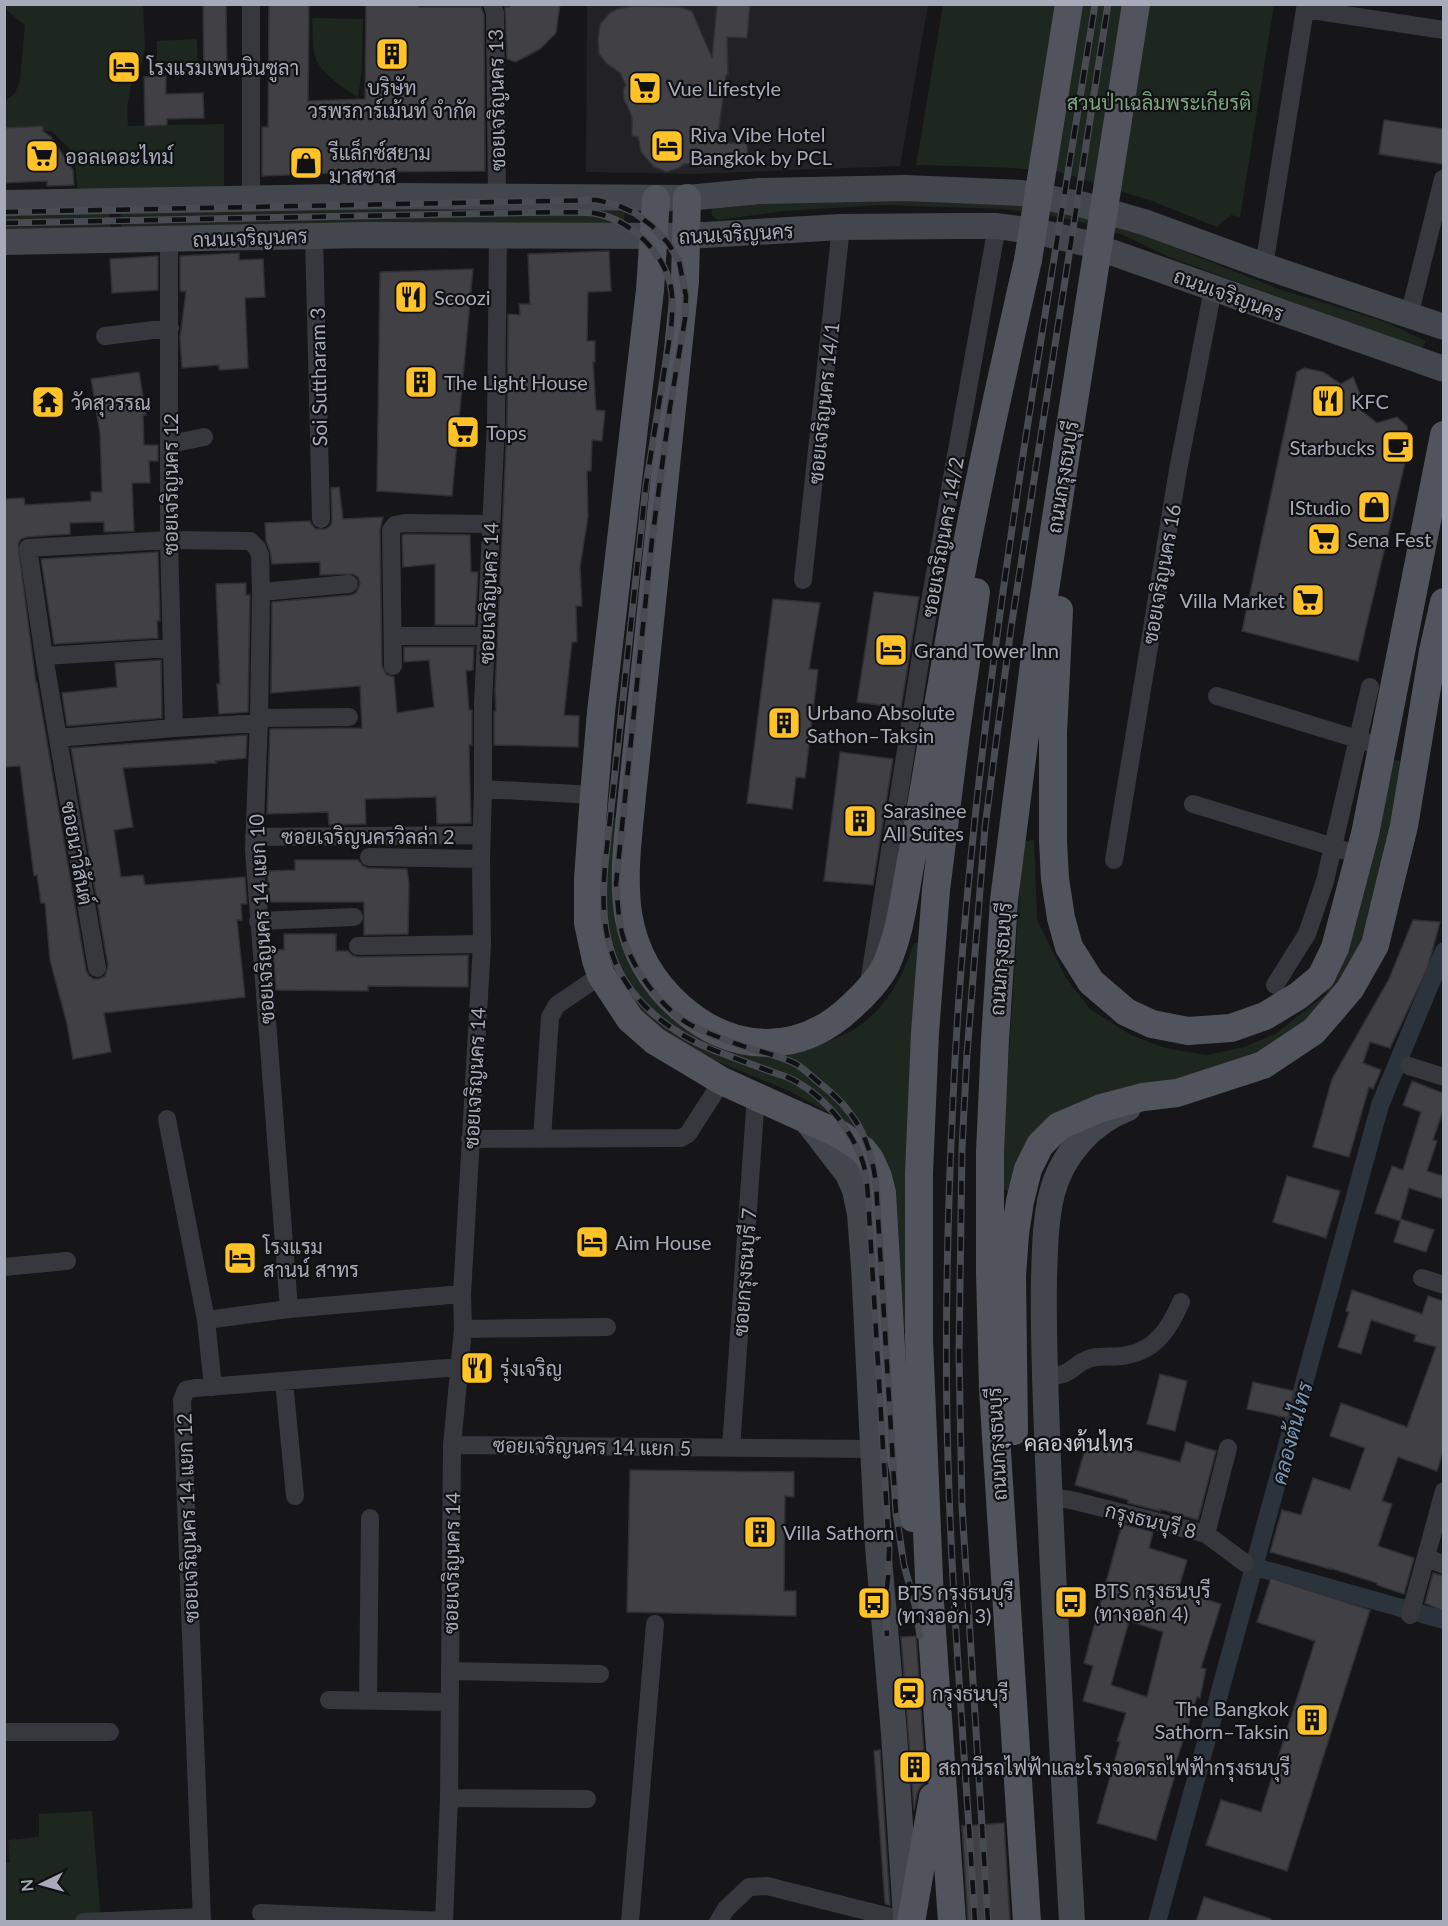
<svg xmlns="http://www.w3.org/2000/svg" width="1448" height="1926" font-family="Lato,Sarabun,sans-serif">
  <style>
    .built { fill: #222225 }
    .green { fill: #1e271f }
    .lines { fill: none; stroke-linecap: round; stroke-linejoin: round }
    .canal { stroke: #2b343d; stroke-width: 18 }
    .building { fill: #404045; stroke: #303034; stroke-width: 1.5; fill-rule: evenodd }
    .street { stroke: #37373e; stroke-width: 18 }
    .secondary { stroke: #44464e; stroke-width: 26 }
    .primary { stroke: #52545d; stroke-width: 28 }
    .rail-casing { stroke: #494b53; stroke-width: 7 }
    .rail { stroke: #111113; stroke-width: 4.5; stroke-dasharray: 14; stroke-linecap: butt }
    .primary-bridge { stroke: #52545d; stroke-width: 28 }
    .labels { text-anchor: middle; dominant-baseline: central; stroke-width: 4.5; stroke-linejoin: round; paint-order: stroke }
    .poi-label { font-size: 20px; fill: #a7abb9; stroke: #111113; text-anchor: start }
    .street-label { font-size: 20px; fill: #a7abb9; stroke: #111113 }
    .park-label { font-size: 20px; fill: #7ca681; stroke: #111113 }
    .water-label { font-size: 21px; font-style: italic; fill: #7b97b7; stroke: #111113 }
    .quarter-label { font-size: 22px; fill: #c8cbd5; stroke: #111113 }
  </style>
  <rect width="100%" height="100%" fill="#161618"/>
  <!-- built -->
  <path class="built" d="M587,5h341l-28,161 -207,8 -107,-2z"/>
  <!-- green -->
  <path class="green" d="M5,4l138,1 2,43 -5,23 -8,9 -5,27 1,19 96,-2v65l-146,5 -4,-40 -22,-23 -47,-1v-29l10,-8 5,-13 5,-55 -20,-16z
    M943,5h331l-34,212 -9,-2 -14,12 -65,-26 -96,-30 -63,-4 -77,-2z
    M312,18l51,1 -1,51 -4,27c-13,-8 -38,-24 -43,-40 -3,-11 -2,-27 -3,-39z
    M197,39l1,32h-41v-30z
    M896,199l129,4 91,21 163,65 107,33 40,19 -4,8 -253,-92 -46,-22 -38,-12 -40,-9 -42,-5 -122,-4 -96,6 -67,9 -6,-5 -1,-7 8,-4z
    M626,203l-3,25 -501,8 -2,-32z
    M109,205l2,30 -106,2 -1,-31z
    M1393,760l8,1 2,10 -42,181 -36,53 -61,45 -169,55 -79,85 -9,1 -7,-4 23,-345 11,-2 3,80 29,58 24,31 41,26 34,13 42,7 37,-8 31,-13 50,-39 22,-40z
    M614,817h5v72l51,116 144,42c13,-6 27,-10 39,-17 33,-20 49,-52 61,-87h6l-13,385 -3,2 -27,-181 -11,-16 -77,-42 -97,-40 -54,-38 -22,-35 -20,-62 7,-90 4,-7z
    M92,1811l9,110 -96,1 -1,-59h6l-2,-23 31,-3v-23z"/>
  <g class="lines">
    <!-- canal -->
    <path class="canal" d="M1255,1567l189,53
      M1157,1922l223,-817 64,-154"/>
  </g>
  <!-- building -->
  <path class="building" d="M203,4h23l1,71h-23z
    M269,4h40l-1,97 57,-2 1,-95h53v3h62l3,8 1,156 -123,1 -100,4v-49h6z
    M510,4h50l-4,29 -16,16 -24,13 -9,-3 -2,-52h4z
    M717,4h33l-3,34 -20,-1 1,38h-2l-9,68h30l1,20 -64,1 -5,4 -12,4 -13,-5 -13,-15 -3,-15 -6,-1v-18l-5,-13 -3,-4 -1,-11 3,-5 -6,-12 -14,-10 -7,-9 -1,-15 2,-15 10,-11 7,-4 17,-3 45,1 13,4 20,47z
    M166,76v18l37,-1 1,25 -37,1v6l-22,1 -1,-49z
    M1384,120l59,9v35l-64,-10z
    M43,126v5l8,6 22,33 1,15 -27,1v-5l-43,2v-55z
    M609,251l2,40 -23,1 -1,49h8v21h-2l3,48 9,1 -3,30 -10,-1 -1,31h-4l1,46 -8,50 2,39h-6l1,36h-5l-8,73 15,1 -1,31 -84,-2v-34h2l-1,-20 12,-268 1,-109 12,1 -1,-11h11l-2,-50z
    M239,253v7l24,-1 2,38 -20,1 3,70 -29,2v-5l-37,3 -2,-30 6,-47 -5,1 -1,-3v-33z
    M158,256v34l-46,3 -2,-34z
    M473,269l-21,227 -75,-5 3,-219z
    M1304,368l19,4 18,12 12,-7 7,17 2,17 15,12 20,-6 10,9 2,20 -51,215 -116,-30 55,-259z
    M139,372l7,43h-3l1,30h14v16h-9l1,22h-18l2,48 -30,1v-10l-34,1v11l-43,3 -6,2 -3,5 18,139h1l49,287 3,6 5,3h5l6,-3 3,-10 -37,-218 176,-13 -1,23 -31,3 1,2 -93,5 10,59 -19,3 7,47 22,-2 2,10 100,-8 2,27h-6l1,16h-5l8,77 -141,16 7,39 -38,7 -6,-35 -17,-64 -5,-57h-4l-4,-28 -3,1 -14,-110 -16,1v-268l20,-1 1,7 66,-4v-9h11l-2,-59 -9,-54z
    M339,487l4,32 40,-2 -3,13 2,136 5,9 7,2 3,36 37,-6 -5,-47 -25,2v-15h70l-1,23 -7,1 3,39h3v35h-3l2,78 -34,1 -1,-27 -71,2 1,25 -37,1 -1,-13 -61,2 3,-85 92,-1 -2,-42 -89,7 1,-91 79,-7 5,-2 4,-9 -2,-7 -5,-3 -33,1v-13l-48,2 -2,-13 -4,-10 -1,-18 45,-2 2,4 4,4h10l5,-4 1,-6 -1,-31z
    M406,534l64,1 1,37h7l-3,53h-40v-61l-32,3 -1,-32z
    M158,552l2,69h-3l1,17 -104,6 -13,-85z
    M246,583v12h4l-2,117 -29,2 -2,-30h3l-4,-100z
    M874,592l45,5 -18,111 -44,-6z
    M773,599l47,4 -11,66 9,1 -13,108 -9,-1 -4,32 -45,-6z
    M161,660l1,58 -95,8 -5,-33 55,-6 -2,-24z
    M840,752l53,7 -20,126 -49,-4z
    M295,860h63l5,6 5,2 39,1 2,15 -1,50 -44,1v-33h-95l-2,-31 28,-1z
    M1413,920l27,2 -12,45 -38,81 -20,-6 -7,21 18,7 -8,19 -4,-2 -20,70 -36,-10 19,-68 57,-100z
    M284,934h52v17h12l4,4 6,2 110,-2v32l-100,-1v5l-92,-1 -3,-41 11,1z
    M1412,1081l31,12v18l-10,29 4,1 -10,30 16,5v23l-34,-11 -9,33 -25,-8 17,-47 11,4 18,-58 -18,-7z
    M1287,1176l53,15 -14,47 -53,-16z
    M1401,1219l33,11 -8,22 -32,-10z
    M1352,1290l70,24 6,-18 15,5v151l-6,19 -39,-14 -16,44 10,3 -14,42 36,12 -10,36 -27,-9v-2l-47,-15v1l-60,-17 12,-42 19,5 12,-37 37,12 15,-42 -35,-12 11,-33 66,24 29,-80 -22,-6 2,-6 -45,-15 -10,34 -23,-7 11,-35 -3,-1z
    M1160,1374l27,7 -12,50 -28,-7z
    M1253,1382l41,9 -6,27 -41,-9z
    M1088,1438l92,24 6,-20 30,9 -18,69 -38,-11v2l-32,-8v-3l-53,-15z
    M630,1470l164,2v25l-9,-1 -1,95h12v25l-169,-4z
    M1122,1524l31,8 -4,16 38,12 -9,31 43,13 -20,64 5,1 -6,29 -3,-1 -23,71h3l-21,72 -59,-17 23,-81 -3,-1 9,-28 -43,-12 10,-35 -9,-3zM1129,1621l34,11 -16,65 -36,-12z
    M1433,1573l10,3v35l-18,-8z
    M1271,1578l99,32 -83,261 -81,-26 15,-45 40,12 54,-171 -58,-19z
    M916,1636l10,146 -6,5 -3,7 -3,16 -13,-173z
    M880,1750l10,155 -5,-1 -11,-153z
    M1004,1823l6,99h-42l-6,-96z
    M1204,1897l67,22 -1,3h-74z"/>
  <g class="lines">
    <!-- street -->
    <path class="street" d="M251,4v194
      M492,4l3,9 2,184
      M314,236l7,283
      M169,240v300l5,188
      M1264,266l41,-257 139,21
      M1409,316l34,-137
      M105,336l65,-8
      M170,444l34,-7
      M803,580l38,-353
      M261,592l88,-8
      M393,636h94
      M44,656l128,-8
      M393,666l-2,-136 4,-5 10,-2 86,1
      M1217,696l150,46
      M259,718l90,-1
      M58,738l116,-10 85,-5
      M483,789l111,6
      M1193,804l167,51
      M254,837l228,-2
      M369,857l112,2
      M1114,860l64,-390 35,-181
      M258,921l96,-4
      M358,946l124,-2
      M97,968l-53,-312 -16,-108 141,-8 81,1 7,7 3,7 1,37 -2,126 -5,132 35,459 173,-15
      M869,983l57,-359 71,-398
      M1275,985l32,-51 18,-53 45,-194
      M1409,1066l35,11
      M167,1119l39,201 7,67
      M470,1139l211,-1 7,-4 34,-53
      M542,1139l8,-122 7,-12 44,-30
      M4,1267l63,-6
      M1422,1278l22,7
      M206,1320l83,-11
      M463,1329l144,-2
      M1045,1376c29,1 26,-12 46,-18 12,-3 25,0 37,-3 29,-6 42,-28 53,-53
      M284,1381l11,115
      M452,1445l421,4
      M731,1448l25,-352
      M1049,1497l22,3 135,34 39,29
      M1206,1534l22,-86
      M1426,1557l18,8
      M1410,1615l34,-124
      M450,1671l150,3
      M329,1700l120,2
      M368,1701l2,-183
      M4,1732h106
      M449,1798l138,1
      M261,1913l183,8
      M84,1922l118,-5
      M202,1922l-20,-522 4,-10 9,-2 264,-21
      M444,1922l5,-124 3,-353 11,-116 -1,-35 20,-350 -1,-85 2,-70v-85l13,-281 2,-189
      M630,1922l25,-298
      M718,1922l8,-13 23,-22 18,-1 139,35"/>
    <!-- secondary -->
    <path class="secondary" d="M4,203l386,-7 297,2 73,-7 146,-3 116,5 62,12 60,17 120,44 180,61
      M4,242l361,-7 322,1 154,-9 121,-1h35l42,6 46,11 359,126
      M804,1117l44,57 7,16 5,24 4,52 14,280 16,188 12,183
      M1072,1922c-9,-163 -19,-326 -25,-489 -2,-52 -4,-103 -3,-155 1,-28 1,-57 8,-85 10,-38 39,-71 76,-85"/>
    <!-- primary -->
    <path class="primary" d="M687,198l-2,83 -53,515c-8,81 -20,151 48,211 53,47 120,49 172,-1 13,-12 26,-25 34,-41 14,-31 18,-66 24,-99 12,-61 21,-122 32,-183 23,-142 54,-282 86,-423
      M656,199l-6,91 -49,422 -7,83 -6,84v44l8,37 5,15 29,44 25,22 67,40 119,54 22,15 7,9 8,18 4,16 12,206 5,50 14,69
      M1059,610l-6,123v108l2,38 6,39 8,29 22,35 35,30 26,12 36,7 43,-3 34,-12 33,-20 23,-19 14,-29 30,-114 79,-399
      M1014,1431l-2,-155 3,-42 5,-33 8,-32 12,-24 19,-19 42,-18 42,-11 34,-4 86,-28 51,-34 36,-42 25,-44 13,-54 16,-65 29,-175 11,-49
      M911,1922l22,-125
      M952,1922l-22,-320 -11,-262v-167l6,-140 11,-143 20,-158 20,-140
      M1027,1922l-34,-533 -3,-116v-121l5,-112 9,-140 31,-244 32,-210"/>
    <!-- rail casing -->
    <g class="rail-casing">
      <path id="rail" d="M4,212l593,-12 20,5 18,8 17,13 16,17 11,18 7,35 -1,23 -15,88 -18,133 -36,344c2,19 2,40 9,59 11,29 31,57 56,76 12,9 35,17 50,23 21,8 45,12 65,22 7,4 14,11 21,17 38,29 53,56 59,103l20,329 8,52 11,40 5,31
        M4,223l553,-11c13,1 29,-1 42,2 32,8 62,36 71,69 4,15 2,31 1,46l-25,156 -41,380c-2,27 -3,55 5,82 14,51 59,86 106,104 19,7 37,14 56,21 8,3 18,5 25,10 28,16 52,45 64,75 5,12 6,27 7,40l21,352 -1,30 -3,22 2,35
        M975,1922c-10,-168 -25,-336 -28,-503 -2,-107 1,-214 6,-320 17,-368 85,-732 142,-1095
        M988,1922l-26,-416 -3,-152 3,-206 5,-94 18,-227 26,-199 97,-624"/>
    </g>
    <!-- rail -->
    <use href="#rail" class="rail"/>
    <!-- primary-bridge -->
    <path class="primary-bridge" d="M1028,260l41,-256
      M1067,446l69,-442"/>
  </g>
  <!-- icons -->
  <defs>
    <g id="building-square" transform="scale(1.725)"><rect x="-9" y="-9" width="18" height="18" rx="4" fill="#ffc327" stroke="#111113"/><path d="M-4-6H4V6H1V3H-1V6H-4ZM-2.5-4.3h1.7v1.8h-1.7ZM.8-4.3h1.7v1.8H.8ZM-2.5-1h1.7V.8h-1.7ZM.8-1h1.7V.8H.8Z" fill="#111"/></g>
    <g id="hotel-square" transform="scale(1.725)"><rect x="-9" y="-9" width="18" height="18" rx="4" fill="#ffc327" stroke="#111113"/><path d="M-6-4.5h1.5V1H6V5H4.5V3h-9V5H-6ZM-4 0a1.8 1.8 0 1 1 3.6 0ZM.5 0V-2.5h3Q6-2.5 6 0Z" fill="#111"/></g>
    <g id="supermarket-square" transform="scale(1.725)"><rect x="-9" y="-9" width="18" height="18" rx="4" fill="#ffc327" stroke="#111113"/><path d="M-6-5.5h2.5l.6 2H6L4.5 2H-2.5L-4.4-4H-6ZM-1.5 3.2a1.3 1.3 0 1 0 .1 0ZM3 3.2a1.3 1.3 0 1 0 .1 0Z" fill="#111"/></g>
    <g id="shop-square" transform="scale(1.725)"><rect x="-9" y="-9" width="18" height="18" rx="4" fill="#ffc327" stroke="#111113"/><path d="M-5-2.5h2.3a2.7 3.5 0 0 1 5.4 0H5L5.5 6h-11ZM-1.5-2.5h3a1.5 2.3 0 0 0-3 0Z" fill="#111"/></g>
    <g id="restaurant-square" transform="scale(1.725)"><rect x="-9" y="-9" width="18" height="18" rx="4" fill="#ffc327" stroke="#111113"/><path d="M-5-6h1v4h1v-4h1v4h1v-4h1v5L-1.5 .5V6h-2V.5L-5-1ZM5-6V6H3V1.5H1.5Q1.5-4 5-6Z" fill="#111"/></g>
    <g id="temple-square" transform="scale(1.725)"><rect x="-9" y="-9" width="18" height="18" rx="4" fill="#ffc327" stroke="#111113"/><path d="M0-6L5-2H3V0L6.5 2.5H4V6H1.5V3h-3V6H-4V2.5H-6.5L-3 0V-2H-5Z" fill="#111"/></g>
    <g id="cafe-square" transform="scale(1.725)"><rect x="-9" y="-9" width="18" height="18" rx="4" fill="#ffc327" stroke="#111113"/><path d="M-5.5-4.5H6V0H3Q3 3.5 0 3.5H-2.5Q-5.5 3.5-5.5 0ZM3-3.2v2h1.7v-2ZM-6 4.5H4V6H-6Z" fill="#111"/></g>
    <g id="bus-square" transform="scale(1.725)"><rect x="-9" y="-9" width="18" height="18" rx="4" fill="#ffc327" stroke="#111113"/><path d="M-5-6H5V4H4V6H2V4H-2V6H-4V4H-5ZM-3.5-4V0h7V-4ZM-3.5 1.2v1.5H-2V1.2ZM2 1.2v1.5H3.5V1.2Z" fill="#111"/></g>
    <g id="station-square" transform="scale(1.725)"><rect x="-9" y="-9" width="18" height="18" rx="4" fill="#ffc327" stroke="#111113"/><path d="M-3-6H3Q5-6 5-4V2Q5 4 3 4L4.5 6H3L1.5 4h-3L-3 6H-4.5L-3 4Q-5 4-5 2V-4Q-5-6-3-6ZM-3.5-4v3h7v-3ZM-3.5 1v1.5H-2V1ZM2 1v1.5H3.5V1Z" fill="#111"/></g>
  </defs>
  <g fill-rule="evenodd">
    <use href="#building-square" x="392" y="54"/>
    <use href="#hotel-square" x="124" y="67"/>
    <use href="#supermarket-square" x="645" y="88"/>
    <use href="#hotel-square" x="667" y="146"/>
    <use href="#supermarket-square" x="42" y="156"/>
    <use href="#shop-square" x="306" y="163"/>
    <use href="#restaurant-square" x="411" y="297"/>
    <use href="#building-square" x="421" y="382"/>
    <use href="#restaurant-square" x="1328" y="401"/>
    <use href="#temple-square" x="48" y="402"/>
    <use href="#supermarket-square" x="463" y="432"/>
    <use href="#cafe-square" x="1398" y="447"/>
    <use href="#shop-square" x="1374" y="507"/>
    <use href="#supermarket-square" x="1324" y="539"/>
    <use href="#supermarket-square" x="1308" y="600"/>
    <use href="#hotel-square" x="891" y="650"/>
    <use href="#building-square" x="784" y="723"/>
    <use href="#building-square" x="860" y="821"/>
    <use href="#hotel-square" x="592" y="1242"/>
    <use href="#hotel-square" x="240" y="1258"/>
    <use href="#restaurant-square" x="477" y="1368"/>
    <use href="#building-square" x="760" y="1532"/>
    <use href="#bus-square" x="1071" y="1602"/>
    <use href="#bus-square" x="874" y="1603"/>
    <use href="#station-square" x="909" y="1693"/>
    <use href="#building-square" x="1312" y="1720"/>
    <use href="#building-square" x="915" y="1767"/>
  </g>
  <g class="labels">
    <!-- poi labels -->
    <g class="poi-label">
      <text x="147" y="67">โรงแรมเพนนินซูลา</text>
      <text x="392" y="87" text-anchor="middle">บริษัท<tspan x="392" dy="23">วรพรการ์เม้นท์ จำกัด</tspan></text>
      <text x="668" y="88">Vue Lifestyle</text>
      <text x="690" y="134">Riva Vibe Hotel<tspan x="690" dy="23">Bangkok by PCL</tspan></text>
      <text x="329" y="152">รีแล็กซ์สยาม<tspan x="329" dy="23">มาสซาส</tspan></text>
      <text x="65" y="156">ออลเดอะไทม์</text>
      <text x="434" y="297">Scoozi</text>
      <text x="444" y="382">The Light House</text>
      <text x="1351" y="401">KFC</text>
      <text x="71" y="402">วัดสุวรรณ</text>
      <text x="486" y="432">Tops</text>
      <text x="1375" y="447" text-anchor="end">Starbucks</text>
      <text x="1351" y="507" text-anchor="end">IStudio</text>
      <text x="1347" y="539">Sena Fest</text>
      <text x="1285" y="600" text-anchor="end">Villa Market</text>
      <text x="914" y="650">Grand Tower Inn</text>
      <text x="807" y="712">Urbano Absolute<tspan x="807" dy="23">Sathon–Taksin</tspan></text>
      <text x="883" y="810">Sarasinee<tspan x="883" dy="23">All Suites</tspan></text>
      <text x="615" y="1242">Aim House</text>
      <text x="263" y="1246">โรงแรม<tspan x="263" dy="23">สานน์ สาทร</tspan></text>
      <text x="500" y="1368">รุ่งเจริญ</text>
      <text x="783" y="1532">Villa Sathorn</text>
      <text x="1094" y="1590">BTS กรุงธนบุรี<tspan x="1094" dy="23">(ทางออก 4)</tspan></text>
      <text x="897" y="1592">BTS กรุงธนบุรี<tspan x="897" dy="23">(ทางออก 3)</tspan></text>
      <text x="932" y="1693">กรุงธนบุรี</text>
      <text x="1289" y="1708" text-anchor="end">The Bangkok<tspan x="1289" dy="23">Sathorn–Taksin</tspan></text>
      <text x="938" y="1767">สถานีรถไฟฟ้าและโรงจอดรถไฟฟ้ากรุงธนบุรี</text>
    </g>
    <!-- street labels -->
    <g class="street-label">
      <text transform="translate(496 100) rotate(-91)">ซอยเจริญนคร 13</text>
      <text transform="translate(736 233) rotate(-3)">ถนนเจริญนคร</text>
      <text transform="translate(250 237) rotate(-2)">ถนนเจริญนคร</text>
      <text transform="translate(1229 294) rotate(20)">ถนนเจริญนคร</text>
      <text transform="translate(318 377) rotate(-91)">Soi Suttharam 3</text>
      <text transform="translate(823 403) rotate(-84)">ซอยเจริญนคร 14/1</text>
      <text transform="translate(1062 477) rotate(-81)">ถนนกรุงธนบุรี</text>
      <text transform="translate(170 484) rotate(-90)">ซอยเจริญนคร 12</text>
      <text transform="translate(942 537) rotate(-80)">ซอยเจริญนคร 14/2</text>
      <text transform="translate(1161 574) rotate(-80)">ซอยเจริญนคร 16</text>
      <text transform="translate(488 593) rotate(-88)">ซอยเจริญนคร 14</text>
      <text x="368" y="836">ซอยเจริญนครวิลล่า 2</text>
      <text transform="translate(78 853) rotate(80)">ซอยนาวีสันต์</text>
      <text transform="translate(261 919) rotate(-93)">ซอยเจริญนคร 14 แยก 10</text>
      <text transform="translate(1000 959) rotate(-86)">ถนนกรุงธนบุรี</text>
      <text transform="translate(474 1078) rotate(-87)">ซอยเจริญนคร 14</text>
      <text transform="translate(744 1272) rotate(-86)">ซอยกรุงธนบุรี 7</text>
      <text transform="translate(996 1444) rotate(-93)">ถนนกรุงธนบุรี</text>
      <text transform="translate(592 1446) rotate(1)">ซอยเจริญนคร 14 แยก 5</text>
      <text transform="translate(187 1518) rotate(-92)">ซอยเจริญนคร 14 แยก 12</text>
      <text transform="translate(1151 1520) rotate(14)">กรุงธนบุรี 8</text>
      <text transform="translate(451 1563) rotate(-89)">ซอยเจริญนคร 14</text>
    </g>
    <!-- park labels -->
    <g class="park-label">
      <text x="1159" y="102">สวนป่าเฉลิมพระเกียรติ</text>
    </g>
    <!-- water labels -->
    <g class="water-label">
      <text transform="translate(1291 1433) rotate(-75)">คลองต้นไทร</text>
    </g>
    <!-- quarter labels -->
    <g class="quarter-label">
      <text x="1079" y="1442">คลองต้นไทร</text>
    </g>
  </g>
  <!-- border -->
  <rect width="1448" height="1926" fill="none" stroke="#a7abb9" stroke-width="12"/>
  <!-- north arrow -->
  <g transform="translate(42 1884) rotate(265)" stroke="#111113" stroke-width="4.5" paint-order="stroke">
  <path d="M0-4.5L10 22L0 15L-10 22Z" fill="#a7abb9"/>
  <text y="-9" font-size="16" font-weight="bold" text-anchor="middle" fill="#a7abb9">N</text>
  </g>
</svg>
